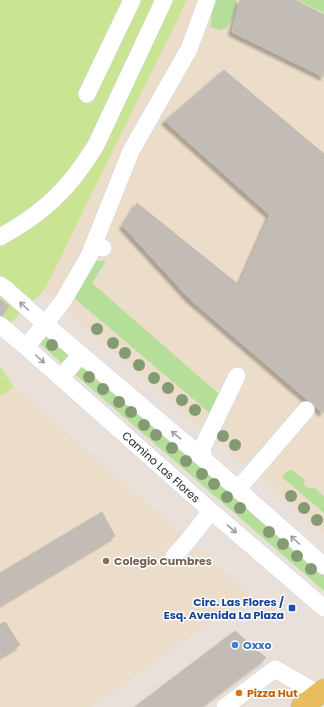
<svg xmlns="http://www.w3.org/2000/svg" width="324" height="707" font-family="Poppins,sans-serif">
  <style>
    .education { fill: #ebddc9 }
    .green { fill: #b5de98 }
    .pitch { fill: #c9e594 }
    .building { fill: #c2bbb6; stroke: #c4bdb3; filter: url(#shadow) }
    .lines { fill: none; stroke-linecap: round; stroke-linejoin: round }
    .minor-casing { stroke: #cfd3e0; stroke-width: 18 }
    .major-casing { stroke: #c3c3c3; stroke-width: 23 }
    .minor { stroke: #fff; stroke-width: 17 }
    .major { stroke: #e8bd60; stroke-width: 22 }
    .tree { fill: #839a72 }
    .oneway { stroke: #9e9e9e }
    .education-dot { fill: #8d6e63; stroke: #fff; stroke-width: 1.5 }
    .transit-dot { fill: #1a4fb4; stroke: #fff; stroke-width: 1.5 }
    .shop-dot { fill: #3f7fe0; stroke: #fff; stroke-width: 1.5 }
    .food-dot { fill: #e8710a; stroke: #fff; stroke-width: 1.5 }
    .labels { text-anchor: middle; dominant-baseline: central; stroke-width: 3; stroke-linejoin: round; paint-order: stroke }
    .street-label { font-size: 11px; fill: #272727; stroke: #fff }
    .education-label { font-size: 11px; font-weight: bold; fill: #785e54; stroke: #fff; text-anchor: start }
    .transit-label { font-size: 11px; font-weight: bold; fill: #164399; stroke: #fff; text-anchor: end }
    .shop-label { font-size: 11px; font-weight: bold; fill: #366cbe; stroke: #fff; text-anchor: start }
    .food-label { font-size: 11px; font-weight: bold; fill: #c56008; stroke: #fff; text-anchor: start }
  </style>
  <defs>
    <filter id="shadow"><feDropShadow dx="-3.5" dy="3.5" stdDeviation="1" flood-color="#0004"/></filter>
  </defs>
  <rect width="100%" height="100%" fill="#e9e1d9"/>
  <!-- education -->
  <path class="education" d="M187,0h137v533l-281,-242 7,-12z
    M14,387l235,207 -158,113h-91v-311z"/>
  <!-- green -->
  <path class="green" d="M214,0h23l-4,17 -6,11 -7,2 -9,-3v-13z
    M297,0h27v13z
    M95,260l5,1h6l-14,22 127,111 -8,20 -138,-117z
    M47,335l277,239v17l-284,-247z
    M292,470l13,10 -2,4 6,5 5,-2 10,9v17l-42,-36 5,-6z"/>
  <!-- pitch -->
  <path class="pitch" d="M0,0h187l-137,279 -7,12 -43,42z
    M0,366l14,21 -14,9z"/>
  <!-- building -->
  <path class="building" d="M240,0h55l29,15v62l-92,-45z
    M224,70l100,84v257l-1,2 -133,-114 -67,-73 14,-23 102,82 31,-70 -105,-94z
    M0,300h1l8,6 -7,10 -2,-1z
    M102,512l13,24 -115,69v-32z
    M5,622l15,23 -20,12v-33z
    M235,631l31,27 -65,49h-66z"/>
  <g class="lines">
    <!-- minor casing -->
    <g class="minor-casing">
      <path id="minor" d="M87,94l45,-94
        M0,237c44,-24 70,-49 96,-92l68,-145
        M93,246l38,-95 58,-102 18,-49
        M0,285l7,5 38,34 159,135 120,107
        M0,325l26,22 185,164 113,97
        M26,347l19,-23 18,-23 26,-45 4,-10 10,2
        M61,378l20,-24
        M204,459l-2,-11 35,-72
        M238,489l68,-79
        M174,556l12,-13 25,-32
        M225,707l50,-38 44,25"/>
    </g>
    <!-- major casing -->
    <g class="major-casing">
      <path id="major" d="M302,707l22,-17"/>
    </g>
    <!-- minor -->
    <use href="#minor" class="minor"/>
    <!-- major -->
    <use href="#major" class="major"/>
  </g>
  <!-- trees -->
  <g class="tree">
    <circle cx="97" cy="329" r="6"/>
    <circle cx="113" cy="343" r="6"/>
    <circle cx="52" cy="345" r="6"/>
    <circle cx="125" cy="353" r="6"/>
    <circle cx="139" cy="365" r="6"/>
    <circle cx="89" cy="377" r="6"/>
    <circle cx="154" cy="378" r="6"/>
    <circle cx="168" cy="388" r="6"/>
    <circle cx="103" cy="389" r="6"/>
    <circle cx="182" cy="400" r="6"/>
    <circle cx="119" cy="402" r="6"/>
    <circle cx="195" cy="410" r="6"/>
    <circle cx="131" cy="412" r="6"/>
    <circle cx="144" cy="425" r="6"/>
    <circle cx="156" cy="435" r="6"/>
    <circle cx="223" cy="436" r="6"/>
    <circle cx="235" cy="445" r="6"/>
    <circle cx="172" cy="448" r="6"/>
    <circle cx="186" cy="461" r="6"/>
    <circle cx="202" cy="474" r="6"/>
    <circle cx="214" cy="484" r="6"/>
    <circle cx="291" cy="496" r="6"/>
    <circle cx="227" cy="497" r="6"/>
    <circle cx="240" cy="508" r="6"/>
    <circle cx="304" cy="508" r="6"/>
    <circle cx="317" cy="520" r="6"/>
    <circle cx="269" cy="532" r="6"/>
    <circle cx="283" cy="544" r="6"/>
    <circle cx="297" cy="556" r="6"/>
    <circle cx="311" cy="569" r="6"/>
  </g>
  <!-- one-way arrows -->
  <defs><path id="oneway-shaft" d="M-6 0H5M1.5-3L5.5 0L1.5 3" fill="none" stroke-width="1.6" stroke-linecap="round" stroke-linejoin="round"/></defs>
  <g class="oneway">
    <use href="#oneway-shaft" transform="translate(24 306) rotate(-138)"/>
    <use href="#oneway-shaft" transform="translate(40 359) rotate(42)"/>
    <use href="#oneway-shaft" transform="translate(176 435) rotate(-140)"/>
    <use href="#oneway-shaft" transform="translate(232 529) rotate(41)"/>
    <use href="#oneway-shaft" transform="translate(295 540) rotate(-138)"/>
  </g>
  <!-- markers -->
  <circle class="education-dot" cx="106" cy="561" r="4"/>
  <rect class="transit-dot" x="288" y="604" width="8" height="8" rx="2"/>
  <circle class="shop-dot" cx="235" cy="645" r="4"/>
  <circle class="food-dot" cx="239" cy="693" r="4"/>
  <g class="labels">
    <!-- street labels -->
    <g class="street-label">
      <text transform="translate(161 467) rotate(42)">Camino Las Flores</text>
    </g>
    <!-- education labels -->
    <g class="education-label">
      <text x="114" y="561">Colegio Cumbres</text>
    </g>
    <!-- transit labels -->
    <g class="transit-label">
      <text x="284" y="602">Circ. Las Flores /<tspan x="284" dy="13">Esq. Avenida La Plaza</tspan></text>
    </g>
    <!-- shop labels -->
    <g class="shop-label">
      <text x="243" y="645">Oxxo</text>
    </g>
    <!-- food labels -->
    <g class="food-label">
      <text x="247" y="693">Pizza Hut</text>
    </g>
  </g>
</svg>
